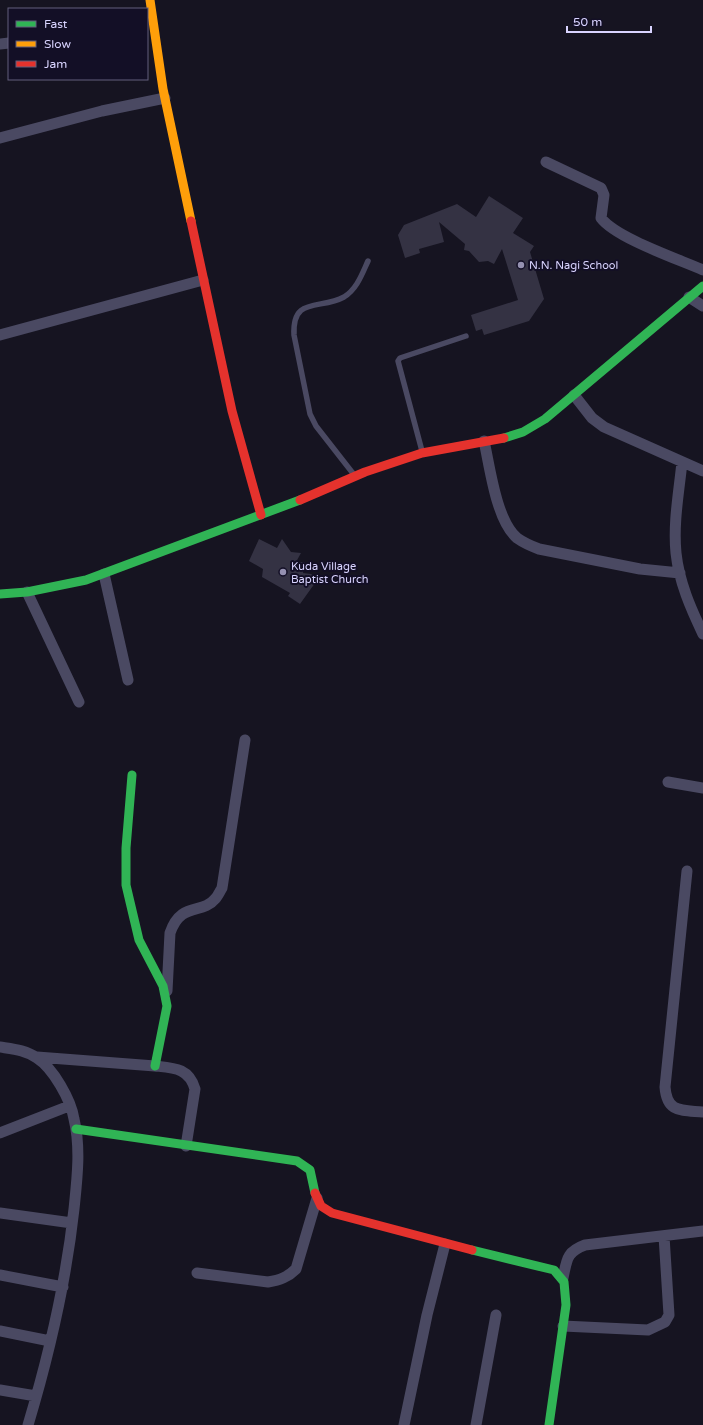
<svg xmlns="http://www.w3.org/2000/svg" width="703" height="1425" font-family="'Varela Round',sans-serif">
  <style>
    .building { fill: #343243 }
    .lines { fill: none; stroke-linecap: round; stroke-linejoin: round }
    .lane { stroke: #4a4962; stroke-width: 5.5 }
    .street { stroke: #4a4962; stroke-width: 11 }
    .fast { stroke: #30b455; stroke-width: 9 }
    .slow { stroke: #ff9f0a; stroke-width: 9 }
    .jam { stroke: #e5322d; stroke-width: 9 }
    .poi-dot { fill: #9591b1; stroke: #130f26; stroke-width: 1.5 }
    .labels { text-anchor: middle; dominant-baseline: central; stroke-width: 4; stroke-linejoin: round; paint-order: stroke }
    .poi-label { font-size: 11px; fill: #d9d4ff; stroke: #130f26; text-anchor: start }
  </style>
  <rect width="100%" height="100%" fill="#161421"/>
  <!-- building -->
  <path class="building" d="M489,196l34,22 -10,15 21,13 -4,6 14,47 -15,22 -45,14 -2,-6 -6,2 -5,-16 47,-15 -16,-51 -8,15 -6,-3 -9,1 -10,-11 -5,-1 1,-6 -26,-22 5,20 -25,7 1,4 -15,5 -7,-23 6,-10 53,-21 19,13z
    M259,539l18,9 5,-9 9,13 10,1 -5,9h9l-2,11 8,1 3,2 1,7 -15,21 -12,-8 2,-3 -28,-16 1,-8 -14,-8z"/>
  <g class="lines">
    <!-- lane -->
    <path class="lane" d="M422,451l-24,-90 2,-3 66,-22
      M355,476l-39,-50 -6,-12 -16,-79c-2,-39 26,-25 50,-38 13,-8 18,-23 24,-36"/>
    <!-- street -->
    <path class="street" d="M0,44l9,-1
      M0,138l102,-27 63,-13
      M546,162l55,26 3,7 -3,23c15,20 77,41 102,52
      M689,297l14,9
      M0,335l203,-55
      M574,395l18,23 12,9 99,44
      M484,441c6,26 12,79 33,97 7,5 14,8 22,11l101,20 40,4
      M682,462c-3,30 -9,61 -6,91 3,29 15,56 27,81
      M104,574l24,106
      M27,592l52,110
      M668,782l35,6
      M687,871l-22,216c2,26 16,23 38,25
      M167,991l3,-58c11,-32 32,-18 45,-34 3,-3 5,-8 7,-11l23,-148
      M0,1047c13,2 26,3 37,11 16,10 34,42 37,61 7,29 3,61 0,90 -8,73 -25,146 -46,216
      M37,1057l118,9c19,2 34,2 40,23l-9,57
      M0,1133l69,-27
      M0,1213l72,10
      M197,1273l71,9c12,-2 20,-5 28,-13l21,-71
      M0,1275l63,12
      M563,1278c4,-18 3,-26 22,-33l118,-14
      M563,1326l85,4 17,-8 4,-7 -5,-79
      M0,1331l50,10
      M0,1390l36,6
      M404,1425l23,-110 18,-71
      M476,1425l20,-110"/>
    <!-- fast -->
    <path class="fast" d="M504,438l19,-6 22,-13 158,-133
      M0,594l27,-2 59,-12 214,-80
      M132,775l-6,73v37l13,55 24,46 4,20 -12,60
      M76,1129l221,32 13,9 5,23
      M472,1250l82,20 10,12 2,23 -17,120"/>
    <!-- slow -->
    <path class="slow" d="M150,0l13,89 28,132"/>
    <!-- jam -->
    <path class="jam" d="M191,221l41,190 29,104
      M300,500l65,-28 57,-19 82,-15
      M315,1193l6,13 11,7 140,37"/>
  </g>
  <!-- markers -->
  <g class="poi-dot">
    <circle cx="521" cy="265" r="4"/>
    <circle cx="283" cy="572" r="4"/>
  </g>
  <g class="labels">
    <!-- poi labels -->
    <g class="poi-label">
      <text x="529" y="265">N.N. Nagi School</text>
      <text x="291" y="566">Kuda Village<tspan x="291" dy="13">Baptist Church</tspan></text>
    </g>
  </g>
  <!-- legend -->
  <rect x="8" y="8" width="140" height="72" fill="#130f26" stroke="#625e7d"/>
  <rect x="16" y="21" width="20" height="6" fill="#30b455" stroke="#625e7d"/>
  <text x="44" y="28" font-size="12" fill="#d9d4ff">Fast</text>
  <rect x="16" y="41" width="20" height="6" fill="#ff9f0a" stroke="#625e7d"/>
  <text x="44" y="48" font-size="12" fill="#d9d4ff">Slow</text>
  <rect x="16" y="61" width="20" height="6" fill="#e5322d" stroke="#625e7d"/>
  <text x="44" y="68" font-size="12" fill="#d9d4ff">Jam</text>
  <!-- scale -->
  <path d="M567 26v6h84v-6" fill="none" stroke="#d9d4ff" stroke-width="2"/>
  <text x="573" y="26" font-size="12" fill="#d9d4ff" stroke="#130f26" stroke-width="3" paint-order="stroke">50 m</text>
</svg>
